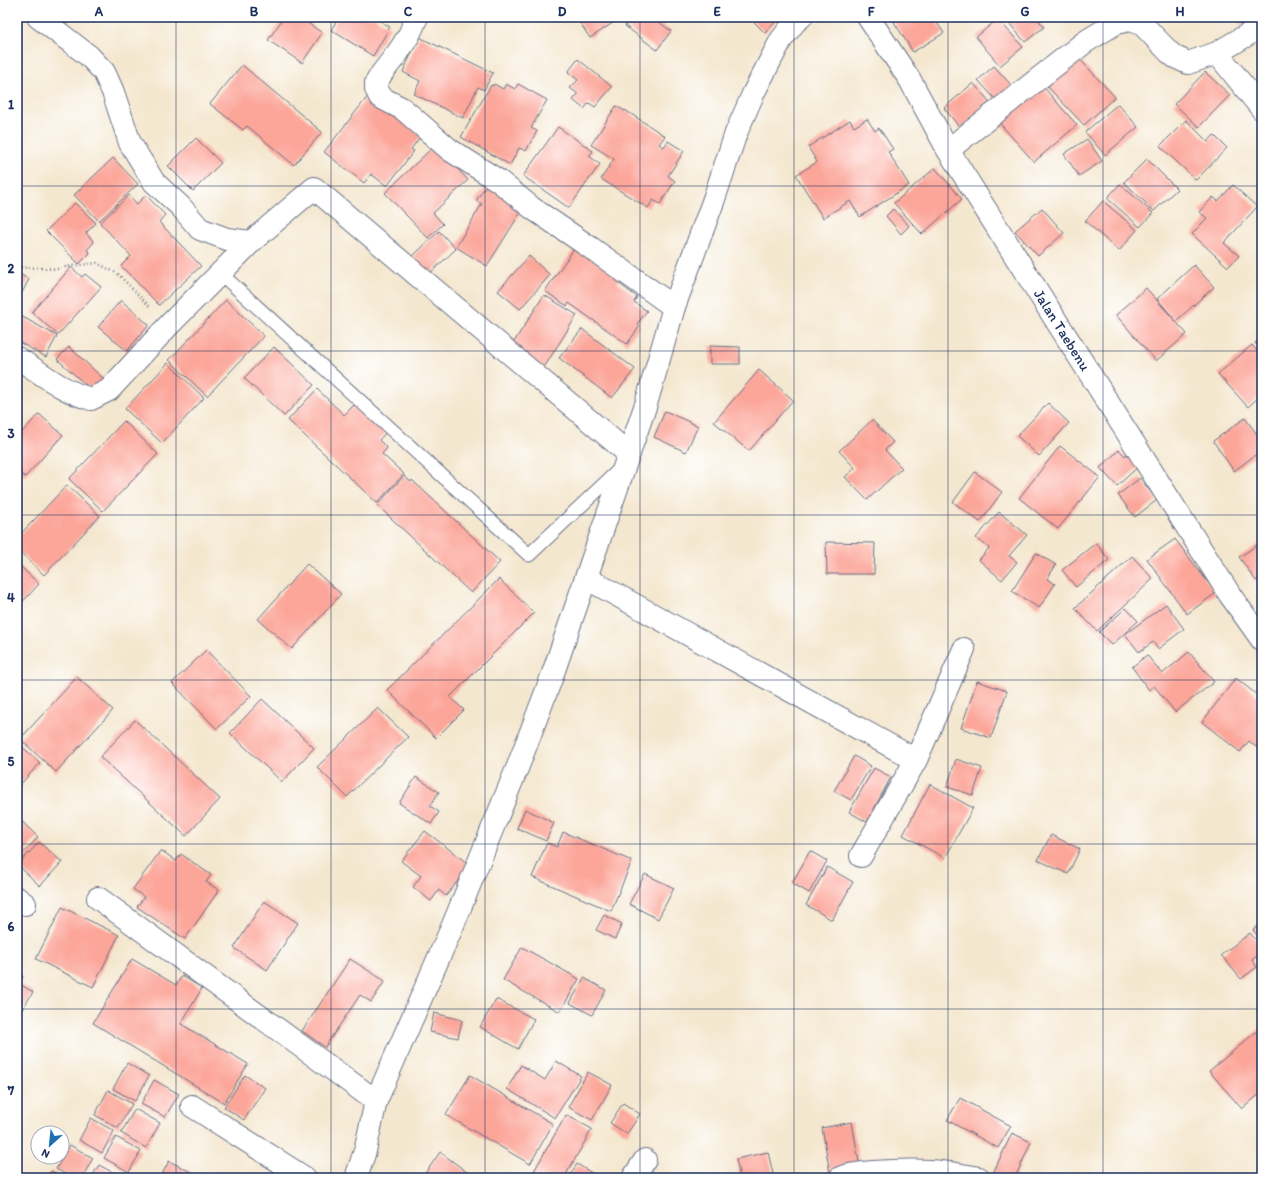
<svg xmlns="http://www.w3.org/2000/svg" width="1279" height="1195" font-family="Itim,sans-serif">
  <style>
    .building { fill: #fca599 }
    .lines { fill: none; stroke-linecap: round; stroke-linejoin: round }
    .service-casing { stroke: #676f86; stroke-width: 15 }
    .minor-casing { stroke: #676f86; stroke-width: 24 }
    .tertiary-casing { stroke: #676f86; stroke-width: 24 }
    .primary-casing { stroke: #676f86; stroke-width: 24 }
    .path { stroke: #676f86; stroke-width: 2.5; stroke-dasharray: 1 3; stroke-linecap: butt }
    .service { stroke: #fff; stroke-width: 13 }
    .minor { stroke: #fff; stroke-width: 22 }
    .tertiary { stroke: #fff; stroke-width: 22 }
    .primary { stroke: #fff; stroke-width: 22 }
    .grid { fill: none; stroke: #1b2f5e; stroke-width: 1; stroke-opacity: 0.55 }
    .labels { text-anchor: middle; dominant-baseline: central; stroke-width: 3; stroke-linejoin: round; paint-order: stroke }
    .street-label { font-size: 15px; fill: #1b2f5e; stroke: #fff }
    .neatline { fill: none; stroke: #1b2f5e; stroke-width: 1.5 }
    .grid-label { font-size: 13px; text-anchor: middle; font-weight: bold; fill: #1b2f5e }
  </style>
  <rect width="100%" height="100%" fill="#fff"/>
  <filter id="ink" filterUnits="userSpaceOnUse"><feTurbulence type="fractalNoise" baseFrequency=".025" numOctaves="2"/><feDisplacementMap in="SourceGraphic" scale="8" xChannelSelector="R" yChannelSelector="G"/><feConvolveMatrix kernelMatrix="1 2 1 2 8 2 1 2 1" color-interpolation-filters="sRGB"/></filter>
  <filter id="wash" filterUnits="userSpaceOnUse"><feTurbulence type="fractalNoise" baseFrequency=".012" numOctaves="4" result="noise"/><feDisplacementMap in="SourceGraphic" scale="16" xChannelSelector="R" yChannelSelector="G"/><feGaussianBlur stdDeviation="0.9" result="paint"/><feColorMatrix in="noise" values="0 0 0 0 0 0 0 0 0 0 0 0 0 0 0 0 0 1.4 0 .05"/><feComposite in="paint" operator="in"/></filter>
  <g filter="url(#wash)">
    <rect width="100%" height="100%" fill="#f4e7cf"/>
    <g id="blocks">
      <!-- building -->
      <path class="building" d="M284,17h21l5,3 -2,3 14,10 -20,30 -34,-23z
        M339,17h34l17,10 -17,29 -42,-26z
        M576,17h46l-32,21z
        M632,17h20l19,14 -14,19 -32,-24z
        M749,17h31l-15,16z
        M902,17h31l11,16 -31,19 -19,-30z
        M1004,17h32l8,10 -19,15z
        M1234,17h17l-10,8z
        M998,19l25,28 -23,19 -24,-29z
        M419,37l74,36 -9,17 -6,-3 -15,31 -49,-24 6,-13 -17,-9z
        M1075,54l40,43 -31,28 -40,-42z
        M578,59l34,28 -17,20 -6,-4 -5,6 -11,-9 5,-6 -8,-6 8,-8 -10,-8z
        M242,65l80,67 -28,33 -47,-39 -4,4 -33,-26z
        M994,66l18,20 -16,14 -18,-20z
        M1205,72l25,23 -31,32 -25,-23z
        M1039,82l38,43 -43,37 -38,-43z
        M973,83l17,19 -30,26 -16,-20z
        M494,84l9,5 3,-5 9,5 3,-5 29,16 -16,28 6,3 -11,20 -7,-3 -9,17 -49,-28 30,-52 2,1z
        M369,95l52,41 -10,13 3,2 -27,35 -16,-12 -7,9 -40,-31z
        M1118,104l20,23 -33,28 -20,-23z
        M616,106l9,5v-1l40,26 -6,8 5,3 4,-6 16,10 -16,25 7,5 -15,23 -7,-4 -5,8 -47,-29 13,-20 -23,-14z
        M867,119l8,12 4,-3 14,21 -5,3 21,33 -49,32 -10,-16 -27,17 -27,-43 21,-13 -9,-15 42,-27 4,7z
        M1186,120l22,22 6,-7 13,13 -31,32 -36,-34z
        M558,127l35,24 -4,5 11,8 -31,44 -46,-32z
        M196,138l25,25 -28,28 -25,-25z
        M1087,139l15,22 -23,15 -15,-22z
        M435,145l33,35 -35,33 10,11 -15,14 -43,-45z
        M113,158l25,26 -39,37 -25,-26z
        M1147,159l30,30 -23,22 -30,-29z
        M935,168l27,31 -40,35 -28,-31z
        M487,184l37,23 -37,59 -31,-19 26,-43 -6,-3z
        M1120,184l33,29 -13,14 -33,-29z
        M1233,185l24,22 -33,36 15,13 -11,11 -36,-33 15,-16 -8,-6 14,-15 5,4z
        M129,195l8,9 9,-9 19,20 -6,7 42,44 -42,39 -38,-39 10,-10 -31,-33z
        M1103,201l34,29 -18,21 -34,-30z
        M75,203l21,20 -10,10 8,9 -7,8 3,3 -11,11 -33,-33z
        M1042,208l22,25 -26,23 -23,-25z
        M893,209l16,17 -8,8 -15,-18z
        M439,231l17,18 -27,25 -17,-17z
        M578,243l42,34 -3,5 20,15 -3,5 13,9 -10,13 3,2 -13,18 -58,-41 -2,3 -22,-15z
        M529,256l21,19 -30,34 -22,-18z
        M1194,265l20,22 -38,34 -19,-22z
        M71,267l11,10 3,-3 16,13 -43,48 -26,-23z
        M17,273l12,6 -7,14 -5,-2z
        M1146,288l41,46 -31,27 -40,-46z
        M544,295l33,20 -34,54 -33,-21z
        M121,300l28,25 -22,26 -29,-24z
        M226,300l38,36 -57,60 -38,-36z
        M21,316l36,20 -11,21 -29,-16v-18z
        M582,329l53,40 -23,29 -53,-40z
        M1262,337v14l-7,-8z
        M1252,345l10,12v37l-14,13 -30,-33z
        M710,346l30,1v17h-30z
        M69,347l36,33 -11,12 -37,-33z
        M274,347l40,38 -30,31 -40,-38z
        M168,363l36,35 -42,45 -37,-34z
        M759,370l34,30 -44,51 -35,-29z
        M317,389l27,26 14,-14 31,28 -10,11 8,8 -5,6 22,20 -27,29 -89,-83z
        M1048,403l21,20 -30,33 -22,-20z
        M665,411l33,15 -12,26 -32,-15z
        M39,414l24,21 -38,42 -8,-7v-41l4,4z
        M1245,418l17,23v9l-28,21 -21,-30z
        M872,420l21,22 -8,8 17,18 -35,32 -22,-23 10,-9 -16,-17z
        M124,421l34,33 -55,57 -34,-32z
        M1060,446l40,31 -42,52 -39,-31z
        M1119,450l6,6 4,-4 11,13 -23,21 -17,-18z
        M975,472l27,20 -22,30 -27,-20z
        M404,476l7,6 1,-2 88,82 -29,31 -94,-88z
        M1140,478l17,22 -22,17 -17,-22z
        M67,485l33,31 -56,59 -27,-26v-11z
        M999,512l28,23 -18,21 8,6 -15,18 -23,-20 10,-12 -13,-10z
        M1175,539l41,54 -29,21 -40,-55z
        M826,542l49,1 -1,31h-47z
        M1262,542v35l-6,4 -17,-24z
        M1096,543l13,17 -33,27 -14,-17z
        M1036,553l20,12 -9,14 8,5 -16,24 -27,-17z
        M1132,556l21,23 -56,52 -22,-23z
        M17,563l22,21 -22,24z
        M307,564l34,30 -49,55 -34,-30z
        M499,579l35,34 -84,84 14,13 -28,28 -49,-48z
        M1166,604l18,25 -26,20 -5,-7 -14,10 -14,-18z
        M1126,608l12,13 -26,24 -13,-13z
        M206,650l45,46 -34,33 -45,-46z
        M1189,652l25,30 -39,30 -21,-26 -5,4 -17,-23 15,-12 15,19z
        M77,677l36,33 -57,62 -36,-33z
        M1236,678l26,21v41l-6,7 -7,-6 -9,11 -38,-30z
        M977,681l30,10 -16,47 -30,-10z
        M262,699l52,49 -32,34 -52,-49z
        M378,708l30,29 -61,60 -30,-30z
        M135,720l85,79 -34,37 -86,-79z
        M17,742l23,21 -23,25z
        M854,756l17,10 -20,34 -17,-9z
        M956,759l26,9 -9,27 -26,-8z
        M874,768l17,9 -24,45 -18,-10z
        M416,777l23,15 -9,14 9,6 -8,12 -32,-21z
        M930,784l43,24 -28,50 -42,-23z
        M525,809l29,14 -8,18 -29,-13z
        M17,817l21,20 -21,23z
        M425,831l45,34 -24,31 -7,-6 -8,11 -18,-14 8,-11 -20,-15z
        M563,832l69,29 -21,50 -79,-34 15,-34 10,4z
        M1051,835l29,14 -12,25 -30,-14z
        M39,842l23,20 -22,24 -22,-21z
        M161,850l15,11 5,-7 30,21 -5,7 13,8 -34,49 -48,-32 7,-10 -11,-8z
        M810,851l17,10 -18,32 -17,-10z
        M827,867l26,15 -21,38 -26,-15z
        M645,874l29,14 -16,31 -29,-15z
        M264,901l34,22 -31,47 -33,-22z
        M62,907l57,28 -26,52 -57,-28z
        M604,915l18,9 -7,15 -19,-9z
        M1262,923v18l-9,-11z
        M1250,933l12,14v5l-10,8 5,7 -16,12 -20,-24z
        M522,947l57,32 -19,33 -57,-32z
        M132,959l44,26 6,-9 20,12 -21,36 67,40 -24,39 -131,-80z
        M350,959l35,22 -14,21 -11,-7 -35,52 -23,-16z
        M17,973l6,4 -5,6 15,9 -15,24 -1,-1z
        M584,978l22,12 -14,25 -22,-12z
        M496,999l38,20 -16,30 -38,-22z
        M434,1013l28,7 -4,18 -28,-6z
        M1262,1027v65l-20,17 -33,-38z
        M556,1061l25,15 -26,42 -48,-29 14,-24 24,15z
        M127,1063l22,13 -14,25 -22,-12z
        M588,1072l24,13 -20,35 -24,-13z
        M245,1075l20,13 -21,32 -20,-13z
        M470,1075l83,49 -23,40 -84,-49z
        M154,1080l25,14 -14,23 -24,-13z
        M108,1090l24,14 -14,24 -23,-13z
        M960,1098l51,28 -13,22 -51,-28z
        M623,1103l17,11 -13,20 -17,-11z
        M135,1109l25,14 -14,25 -25,-15z
        M566,1115l26,14 -28,49h-34z
        M91,1118l23,13 -12,22 -23,-13z
        M852,1122l8,46 -30,5 -8,-45z
        M1012,1133l19,9 -16,36h-10l-12,-5z
        M116,1137l25,14 -12,21 -25,-14z
        M70,1145l23,13 -11,20h-9l-17,-9z
        M440,1152l35,26h-53z
        M768,1152l6,26h-34l-4,-19z
        M169,1161l34,17h-43z
        M577,1164l23,14h-32z
        M99,1165l24,13h-32z
        M51,1171l12,7h-16z"/>
    </g>
  </g>
  <g filter="url(#ink)">
    <use href="#blocks" fill-opacity="0" stroke="#676f86" stroke-width="1"/>
    <g class="lines">
      <!-- service casing -->
      <g class="service-casing">
        <path id="service" d="M220,273l309,282 92,-87"/>
      </g>
      <!-- minor casing -->
      <g class="minor-casing">
        <path id="minor" d="M38,17l51,39 15,16 9,20 17,51 24,39 26,24 20,23 27,10 24,3
          M417,17l-8,18 -10,16 -17,22 -6,10v6l4,8 23,12 47,41 49,31 33,27 59,40 83,59
          M1217,53l45,56
          M948,150l137,-108 31,-19 14,-3 12,4 27,28 6,5 13,6 29,-10 45,-27
          M17,358c25,15 44,33 74,41l18,-9 59,-64 83,-84 63,-54 315,266
          M586,578l330,182
          M861,856l55,-96 48,-111
          M17,898l8,6
          M98,898l278,203
          M192,1106l113,72
          M633,1178l12,-18
          M840,1178c9,-7 75,-8 90,-7 17,1 33,4 49,7"/>
      </g>
      <!-- tertiary casing -->
      <g class="tertiary-casing">
        <path id="tertiary" d="M356,1178l9,-27 11,-50 77,-176 65,-159 33,-87 95,-275 28,-97 40,-108 22,-66 18,-41 27,-52 14,-18 6,-5"/>
      </g>
      <!-- primary casing -->
      <g class="primary-casing">
        <path id="primary" d="M868,17l42,63 38,70 282,445 32,45"/>
      </g>
      <!-- path -->
      <path class="path" d="M17,267l41,2 12,-3 27,-3 21,11 33,34"/>
      <!-- service -->
      <use href="#service" class="service"/>
      <!-- minor -->
      <use href="#minor" class="minor"/>
      <!-- tertiary -->
      <use href="#tertiary" class="tertiary"/>
      <!-- primary -->
      <use href="#primary" class="primary"/>
    </g>
  </g>
  <!-- grid -->
  <path class="grid" d="M176,17v1161M331,17v1161M485,17v1161M640,17v1161M794,17v1161M948,17v1161M1103,17v1161M17,186h1245M17,351h1245M17,515h1245M17,680h1245M17,844h1245M17,1009h1245"/>
  <g class="labels">
    <!-- street labels -->
    <g class="street-label">
      <text transform="translate(1062 330) rotate(58)">Jalan Taebenu</text>
    </g>
  </g>
  <!-- margin -->
  <rect width="1279" height="1195" fill="none" stroke="#fff" stroke-width="44"/>
  <!-- north arrow -->
  <g transform="translate(50 1145) rotate(207)"><circle r="19" fill="#ffffff" stroke="#a4acbf"/>
  <path d="M0-3L7 15L0 10L-7 15Z" fill="#1f6fb2"/>
  <text y="-6" font-size="11" font-weight="bold" text-anchor="middle" fill="#1b2f5e">N</text>
  </g>
  <rect x="22" y="22" width="1235" height="1151" class="neatline"/>
  <g class="grid-label">
    <text x="99" y="16">A</text>
    <text x="254" y="16">B</text>
    <text x="408" y="16">C</text>
    <text x="562" y="16">D</text>
    <text x="717" y="16">E</text>
    <text x="871" y="16">F</text>
    <text x="1025" y="16">G</text>
    <text x="1180" y="16">H</text>
    <text x="11" y="109">1</text>
    <text x="11" y="273">2</text>
    <text x="11" y="438">3</text>
    <text x="11" y="602">4</text>
    <text x="11" y="766">5</text>
    <text x="11" y="931">6</text>
    <text x="11" y="1095">7</text>
  </g>
</svg>
